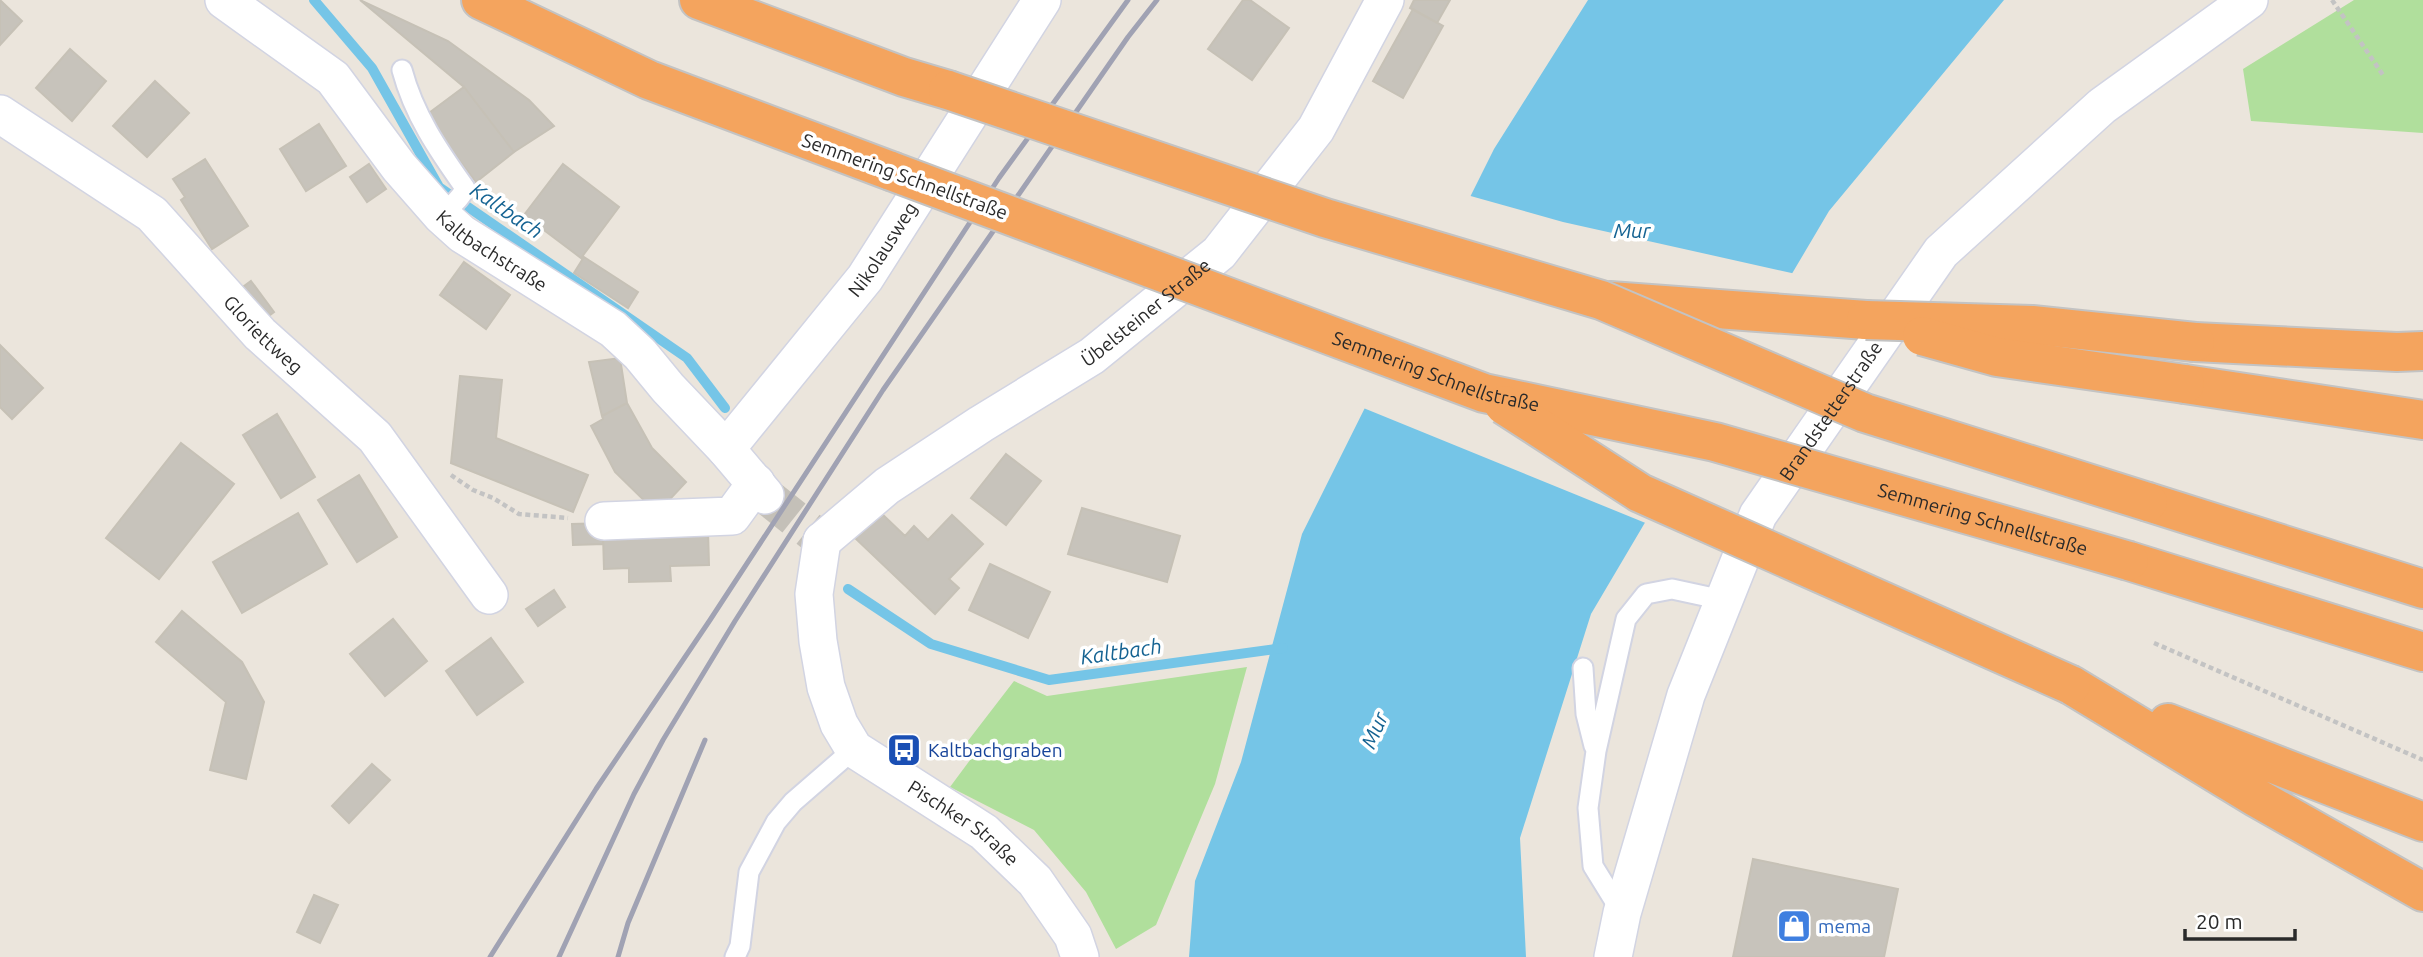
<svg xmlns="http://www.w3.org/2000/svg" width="2423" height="957" font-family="Ubuntu,sans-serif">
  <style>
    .green { fill: #b0df9c }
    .water { fill: #75c5e7 }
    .pier { fill: #ebe5dc }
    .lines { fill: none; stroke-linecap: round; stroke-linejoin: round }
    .stream { stroke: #75c5e7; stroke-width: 10 }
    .building { fill: #c7c3bb; stroke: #c6c1b6; stroke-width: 2 }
    .minor-tunnel { stroke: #c4c0b8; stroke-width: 37; stroke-dasharray: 37 18; stroke-linecap: butt }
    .service-casing { stroke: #d2d4e2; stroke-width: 23 }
    .minor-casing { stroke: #d2d4e2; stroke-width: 40 }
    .motorway-casing { stroke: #c3c3c3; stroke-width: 42 }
    .path { stroke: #c3c3c3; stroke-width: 4.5; stroke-dasharray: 5 3.5; stroke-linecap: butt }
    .service { stroke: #fff; stroke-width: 19 }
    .minor { stroke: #fff; stroke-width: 37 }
    .motorway { stroke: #f4a45e; stroke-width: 38 }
    .rail { stroke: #a0a2b3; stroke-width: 5 }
    .motorway-bridge-casing { stroke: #c3c3c3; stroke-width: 42; stroke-linecap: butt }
    .motorway-bridge { stroke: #f4a45e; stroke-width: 38 }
    .labels { text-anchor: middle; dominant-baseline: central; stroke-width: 7; stroke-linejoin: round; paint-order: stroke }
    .street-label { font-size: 19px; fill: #2a2a2a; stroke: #fff }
    .transit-label { font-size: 19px; fill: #164399; stroke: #fff; text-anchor: start }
    .shop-label { font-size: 19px; fill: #366cbe; stroke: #fff; text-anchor: start }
    .water-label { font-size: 21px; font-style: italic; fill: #156392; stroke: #fff }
  </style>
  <rect width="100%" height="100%" fill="#ebe5dc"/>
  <!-- green -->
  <path class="green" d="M2354,0h69v133l-172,-12 -8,-52z
    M1247,667l-32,117 -59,141 -40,24 -30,-57 -52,-62 -84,-43 23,-31 -9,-10 50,-65 33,15z"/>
  <!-- water -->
  <path class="water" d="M1588,0h416l-175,211 -238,403 -71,224 6,119h-337l6,-76 46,-119 61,-228 192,-385z"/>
  <!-- pier -->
  <path class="pier" d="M1467,195l96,27 233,52 -148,250 -287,-117z"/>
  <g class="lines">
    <!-- stream -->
    <path class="stream" d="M314,0l58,68 67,119 248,171 38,50
      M848,589l83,55 118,36 234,-32"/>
  </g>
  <!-- building -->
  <path class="building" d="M0,0l22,21 -22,24z
    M360,0l88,41 81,59 25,26 -40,26 -50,-65z
    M1243,0h7l39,28 -37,52 -44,-31z
    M1414,0h36l-13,23 -27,-15z
    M1413,9l30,17 -40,72 -30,-17z
    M70,49l36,32 -34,40 -36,-33z
    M155,81l34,32 -42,44 -34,-31z
    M464,87l50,65 -38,30 -51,-66z
    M319,124l27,42 -40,25 -26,-42z
    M205,159l43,67 -36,23 -31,-49 4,-3 -12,-18z
    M369,164l17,25 -19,13 -17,-25z
    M563,164l56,43 -38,51 -57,-43z
    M584,257l54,35 -10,16 -54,-35z
    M464,262l46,33 -24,34 -46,-34z
    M251,281l23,31 -16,12 -22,-32z
    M0,345l43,43 -31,31 -12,-12z
    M620,358l7,45 -25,13 -13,-54z
    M460,376l42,4 -6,58 92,37 -15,37 -122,-49z
    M627,403l25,45 34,34 -29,31 -42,-41 -24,-46 12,-7 -1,-3z
    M277,414l38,63 -34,21 -38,-63z
    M181,443l53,41 -75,95 -53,-41z
    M1006,454l35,27 -35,44 -35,-27z
    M359,475l38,62 -40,25 -39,-62z
    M1082,508l98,28 -13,46 -99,-28z
    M880,512l25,24 9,-10 14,14 24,-25 31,29 -34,35 10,9 -24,26 -80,-76z
    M298,513l29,51 -85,49 -29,-51z
    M607,523l-4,12v9l-30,1 -1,-21z
    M708,531l1,34 -39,1 1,15 -42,1v-14l-25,1 -1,-34z
    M990,564l60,28 -22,46 -59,-28z
    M554,590l11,17 -27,19 -12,-17z
    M182,611l60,51 22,40 -18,77 -36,-9 16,-68 -70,-60z
    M393,619l34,42 -42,35 -35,-42z
    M491,638l32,44 -46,33 -31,-44z
    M372,764l18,16 -41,43 -17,-17z
    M1753,859l145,30 -14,68h-151z
    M314,895l24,10 -18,38 -23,-11z"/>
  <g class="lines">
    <!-- minor-tunnel -->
    <path class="minor-tunnel" d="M765,495l49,39"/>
    <!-- service casing -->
    <g class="service-casing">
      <path id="service" d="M402,70c12,45 36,80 63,118 -3,10 -16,19 -23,28
        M1583,668l3,46 8,32
        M1622,913l-29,-47 -5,-58 8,-57 30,-132 20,-25 26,-5 51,11
        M735,957l5,-11 9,-74 27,-50 17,-20 61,-53"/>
    </g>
    <!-- minor casing -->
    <g class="minor-casing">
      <g id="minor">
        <path id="s1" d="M224,0l109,78 66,89 43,49 20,18 151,95 27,25 28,34 58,61 39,46"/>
        <path id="s2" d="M0,114l152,100 108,120 115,103 114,158"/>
        <path id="s3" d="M726,449l139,-171 177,-278"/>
        <path d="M604,521l128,-5 24,-33"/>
        <path id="s4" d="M822,541l65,-55 94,-62 111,-68 127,-103 97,-124 69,-129"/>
        <path id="s5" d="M822,541l-8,53 4,47 8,46 13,37 15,25 130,83 51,49 38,55 7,21"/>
        <path id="s6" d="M1613,957l9,-44 64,-218 72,-180 183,-263 161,-146 147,-106"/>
      </g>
    </g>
    <!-- motorway casing -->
    <g class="motorway-casing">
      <path id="motorway" d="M481,0l168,80 242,91
        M699,0l205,77 44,13
        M1610,301l256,19
        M2195,342l202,10 26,-1
        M2185,384l238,36
        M2148,502l275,87
        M2129,561l294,91
        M2071,685l186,113 166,94
        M2168,723l255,99"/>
    </g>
    <!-- path -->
    <path class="path" d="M2332,0l51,75
      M451,475l22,15 20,8 26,16 49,4
      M2154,643l269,117"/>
    <!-- service -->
    <use href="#service" class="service"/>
    <!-- minor -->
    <use href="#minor" class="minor"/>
    <!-- motorway -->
    <use href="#motorway" class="motorway"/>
    <!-- rail -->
    <path class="rail" d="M490,957l106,-168 114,-169 289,-442 129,-178
      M559,957l75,-163 29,-54 72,-119 148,-231 245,-353 29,-37
      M618,957l10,-34 77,-183"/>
    <!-- motorway-bridge casing -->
    <g class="motorway-bridge-casing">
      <g id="motorway-bridge">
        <path d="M948,90l377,128 276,82 264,113 283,89"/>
        <path id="s7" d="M891,171l593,222 231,49 414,119"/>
        <path d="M1866,320l166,5 163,17"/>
        <path d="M1922,336l75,21 188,27"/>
        <path d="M1504,405l136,88 431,192"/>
      </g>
    </g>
    <!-- motorway-bridge -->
    <use href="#motorway-bridge" class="motorway-bridge"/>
  </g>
  <!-- icons -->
  <defs>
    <g id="bus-square" transform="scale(1.75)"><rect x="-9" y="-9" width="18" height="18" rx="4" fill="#1a4fb4" stroke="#fff"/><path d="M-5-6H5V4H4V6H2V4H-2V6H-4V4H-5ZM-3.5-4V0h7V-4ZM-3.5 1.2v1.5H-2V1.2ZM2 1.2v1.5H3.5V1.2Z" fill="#fff"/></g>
    <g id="shop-square" transform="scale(1.75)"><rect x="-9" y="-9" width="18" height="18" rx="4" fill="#3f7fe0" stroke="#fff"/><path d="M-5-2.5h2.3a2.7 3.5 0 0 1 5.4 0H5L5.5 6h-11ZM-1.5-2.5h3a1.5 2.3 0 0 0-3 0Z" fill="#fff"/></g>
  </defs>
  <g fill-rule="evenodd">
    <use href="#bus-square" x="904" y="750"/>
    <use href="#shop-square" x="1794" y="926"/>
  </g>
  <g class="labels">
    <!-- street labels -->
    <g class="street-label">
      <text transform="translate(905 176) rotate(20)">Semmering Schnellstraße</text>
      <text stroke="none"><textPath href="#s1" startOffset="371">Kaltbachstraße</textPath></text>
      <text stroke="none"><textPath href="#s3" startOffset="254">Nikolausweg</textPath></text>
      <text stroke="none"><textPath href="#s4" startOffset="397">Übelsteiner Straße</textPath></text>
      <text stroke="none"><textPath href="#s2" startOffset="346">Gloriettweg</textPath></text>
      <text stroke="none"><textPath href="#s7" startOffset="581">Semmering Schnellstraße</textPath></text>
      <text stroke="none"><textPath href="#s6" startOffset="593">Brandstetterstraße</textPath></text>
      <text stroke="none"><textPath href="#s7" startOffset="1148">Semmering Schnellstraße</textPath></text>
      <text stroke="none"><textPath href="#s5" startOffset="348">Pischker Straße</textPath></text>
    </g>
    <!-- transit labels -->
    <g class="transit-label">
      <text x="928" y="750">Kaltbachgraben</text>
    </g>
    <!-- shop labels -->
    <g class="shop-label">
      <text x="1818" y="926">mema</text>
    </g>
    <!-- water labels -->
    <g class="water-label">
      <text transform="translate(507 210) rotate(34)">Kaltbach</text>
      <text x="1632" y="230">Mur</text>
      <text transform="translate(1121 651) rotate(-8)">Kaltbach</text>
      <text transform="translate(1374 730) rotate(-67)">Mur</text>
    </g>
  </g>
  <!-- scale -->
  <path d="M2185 929v10h110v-10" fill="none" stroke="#2a2a2a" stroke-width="3.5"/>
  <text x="2196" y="929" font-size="21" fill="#2a2a2a" stroke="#ffffff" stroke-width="5" paint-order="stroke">20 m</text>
</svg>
